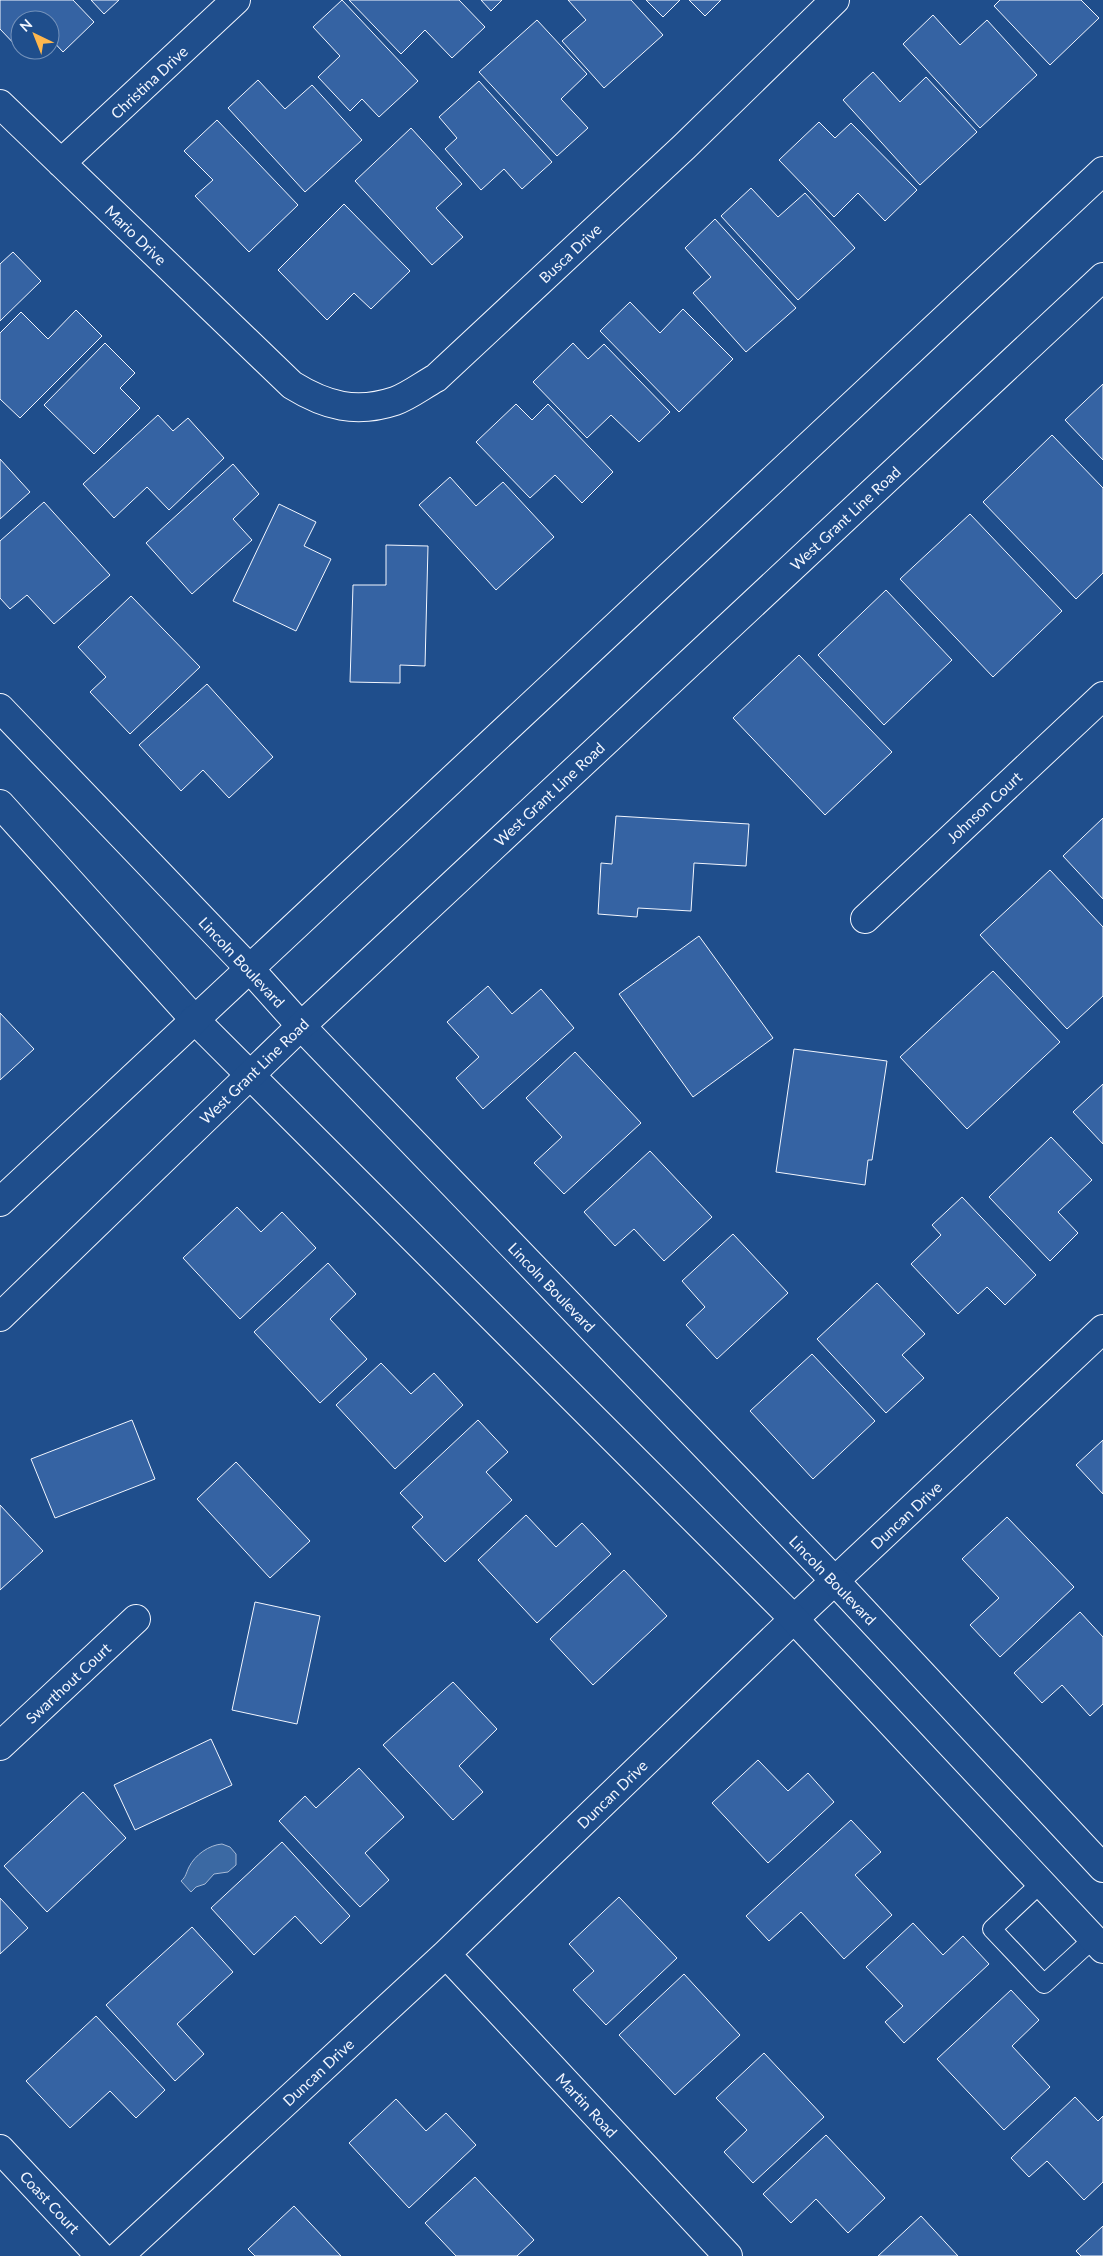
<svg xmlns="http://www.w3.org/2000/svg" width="1103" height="2256" font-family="Lato,sans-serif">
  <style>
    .water { fill: #3b69a3; stroke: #a8bbd7 }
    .building { fill: #3563a3; stroke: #f2f6ff }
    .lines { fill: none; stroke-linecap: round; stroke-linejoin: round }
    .service-casing { stroke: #f2f6ff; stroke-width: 20 }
    .minor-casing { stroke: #f2f6ff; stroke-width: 30 }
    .tertiary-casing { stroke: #f2f6ff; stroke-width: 30 }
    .primary-casing { stroke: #f2f6ff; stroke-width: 30 }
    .service { stroke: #1f4e8c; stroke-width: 18 }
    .minor { stroke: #1f4e8c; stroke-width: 28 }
    .tertiary { stroke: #1f4e8c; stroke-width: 28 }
    .primary { stroke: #1f4e8c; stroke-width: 28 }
    .labels { text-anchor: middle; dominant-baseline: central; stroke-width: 4; stroke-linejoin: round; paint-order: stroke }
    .street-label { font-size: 15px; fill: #f2f6ff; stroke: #1f4e8c }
  </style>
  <rect width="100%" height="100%" fill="#1f4e8c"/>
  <!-- water -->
  <path class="water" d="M222,1844l8,3 6,7v11l-8,7 -14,2 -9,10 -9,3 -5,5 -10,-11c5,-4 5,-8 8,-14 6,-12 20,-22 33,-23z"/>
  <!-- building -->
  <path class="building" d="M0,0h73l21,22 -31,30 -13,-14v-18h-30v30l-20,-21z
    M91,0h28l-15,14z
    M342,0l76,81 -39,36 -17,-18 -12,12 -32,-34 22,-21 -27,-29z
    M349,0h110l26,27 -33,31 -27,-28 -24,24z
    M481,0h21l-11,11z
    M568,0h63l32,35 -59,53 -42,-47 24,-21z
    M646,0h34l-17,17z
    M689,0h32l-16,16z
    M1000,0h81l18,18 -49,47 -56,-59z
    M933,15l27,30 27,-25 50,55 -57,53 -77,-84z
    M537,20l50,54 -26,25 27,29 -31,28 -78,-84z
    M873,72l27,30 26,-25 51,55 -57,53 -77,-85z
    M258,80l27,29 27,-24 50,55 -57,52 -77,-84z
    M479,81l73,81 -30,27 -18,-20 -23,21 -36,-41 12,-11 -18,-21z
    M217,120l81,85 -49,47 -54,-56 18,-16 -29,-29z
    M819,122l16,16 16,-15 66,67 -32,31 -27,-28 -24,24 -55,-57z
    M411,128l51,56 -26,24 27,29 -31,28 -77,-84z
    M751,188l27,29 27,-24 50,55 -57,52 -77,-84z
    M344,204l66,67 -39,38 -17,-16 -27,27 -49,-50z
    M715,219l81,89 -50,44 -53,-59 18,-16 -26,-29z
    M13,252l28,29 -41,40v-57z
    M630,302l30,31 23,-24 50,50 -54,53 -79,-81z
    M76,310l26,26 -82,82 -20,-19v-66l21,-21 27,27z
    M105,343l30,30 -15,15 20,20 -46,46 -50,-49z
    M573,343l15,16 16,-15 66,68 -31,30 -28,-27 -24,23 -54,-56z
    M1103,384v76l-38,-40z
    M516,404l16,16 16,-16 65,68 -31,31 -27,-28 -25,23 -54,-56z
    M158,415l15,16 15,-13 36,40 -55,52 -22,-23 -33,31 -31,-34z
    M1052,435l51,53v85l-27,26 -93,-97z
    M0,459l30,33 -30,27z
    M233,464l26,30 -26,25 19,21 -60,54 -46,-51z
    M450,477l26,29 27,-24 51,55 -58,53 -77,-85z
    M44,502l66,73 -56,49 -27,-29 -17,14 -10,-11v-57z
    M279,504l37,18 -12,24 27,13 -35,72 -63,-30z
    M970,514l92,97 -69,66 -93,-98z
    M386,545l42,1 -3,120 -25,-1v18l-50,-1 3,-97h33z
    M886,590l66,70 -68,65 -66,-70z
    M131,596l69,71 -70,67 -40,-42 16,-15 -28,-30z
    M799,655l93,97 -67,63 -92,-97z
    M207,684l66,73 -44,41 -26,-28 -22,21 -42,-46z
    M616,816l133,8 -3,42 -52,-3 -3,48 -53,-3 -1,9 -39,-3 3,-51 11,1z
    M1103,818v81l-40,-43z
    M1050,870l53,57v69l-36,33 -87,-94z
    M699,936l74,102 -80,59 -74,-103z
    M993,971l67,71 -93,87 -67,-72z
    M488,986l24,28 29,-25 33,39 -91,81 -27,-31 23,-21 -32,-35z
    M0,1013l34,36 -34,31z
    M794,1049l93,12 -15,99h-4l-3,25 -89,-13z
    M575,1052l66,71 -77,71 -30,-31 28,-26 -36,-39z
    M1103,1084v60l-30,-32z
    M1051,1137l41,43 -34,32 20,21 -28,28 -61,-64z
    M650,1151l62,66 -48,44 -30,-32 -19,17 -31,-34z
    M962,1197l74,78 -31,30 -18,-18 -29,27 -47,-50 30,-29 -9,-10z
    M237,1207l24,25 21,-20 34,36 -76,71 -57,-61z
    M733,1234l55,59 -71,66 -31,-34 19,-18 -23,-26z
    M328,1263l28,31 -26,25 37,40 -47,44 -66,-71z
    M877,1283l48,51 -23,21 22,23 -38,35 -69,-74z
    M812,1354l63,67 -62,58 -63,-68z
    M381,1363l30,31 23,-21 29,32 -68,64 -59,-64z
    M132,1420l23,59 -100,39 -24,-59z
    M478,1420l30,32 -22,20 26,28 -67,62 -33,-35 11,-10 -23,-24z
    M1103,1440v54l-27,-29z
    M236,1462l74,79 -40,37 -73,-79z
    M0,1505l43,46 -43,39z
    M526,1515l30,32 26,-24 29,31 -74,69 -59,-63z
    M1007,1517l67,70 -74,70 -30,-32 29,-27 -37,-39z
    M624,1570l43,46 -74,69 -43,-46z
    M255,1602l65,14 -23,108 -65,-14z
    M1080,1612l23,25v67l-13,12 -28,-31 -20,18 -28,-30z
    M453,1682l44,47 -38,37 24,26 -30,28 -70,-75z
    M211,1739l21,46 -97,45 -21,-45z
    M758,1760l30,31 20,-18 26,29 -66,61 -56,-60z
    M359,1768l45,49 -39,36 24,27 -29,27 -81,-86 26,-25 11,12z
    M83,1792l43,46 -79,74 -43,-46z
    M851,1820l30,32 -26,23 37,40 -48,44 -43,-47 -32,29 -23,-25z
    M282,1842l68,74 -29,28 -26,-28 -41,39 -43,-47z
    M619,1897l58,61 -71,67 -33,-35 21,-19 -25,-27z
    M0,1898l28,30 -28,26z
    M913,1923l30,32 20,-19 26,28 -85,79 -19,-21 18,-16 -37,-39z
    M192,1927l41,45 -56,52 27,30 -29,27 -69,-76z
    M684,1974l56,61 -65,60 -56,-60z
    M1011,1990l28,30 -27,26 38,41 -46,43 -67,-71z
    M96,2016l69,74 -29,28 -26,-27 -40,37 -44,-47z
    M764,2053l60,64 -71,66 -29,-31 23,-22 -31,-32z
    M1075,2097l23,24 5,-5v66l-19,18 -37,-39 -18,16 -18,-19z
    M396,2099l30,32 20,-18 30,32 -67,63 -60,-65z
    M826,2135l59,63 -37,35 -32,-34 -25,24 -28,-29z
    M475,2177l59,63 -17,16h-61l-31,-33z
    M294,2206l47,50h-86l-7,-7z
    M921,2216l37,40h-80z
    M1103,2226v30h-22l-5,-5z"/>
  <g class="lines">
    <!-- service casing -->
    <g class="service-casing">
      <path id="service" d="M1041,1883l-49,46 52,55 49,-45"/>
    </g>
    <!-- minor casing -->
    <g class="minor-casing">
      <path id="minor" d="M0,104l292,281c34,21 64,29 103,16 14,-5 28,-16 41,-23l248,-231 151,-147
        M61,163l175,-163
        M0,708l249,260
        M0,804l194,215
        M865,919l238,-223
        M0,1746l136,-127
        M446,1954l282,302
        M0,2149l100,107
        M119,2256l327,-302 348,-335 309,-290"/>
    </g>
    <!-- tertiary casing -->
    <g class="tertiary-casing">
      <path id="tertiary" d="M249,968l52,58 534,555 268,287
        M194,1019l600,600 309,330"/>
    </g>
    <!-- primary casing -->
    <g class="primary-casing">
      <path id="primary" d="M0,1202l1103,-1031
        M0,1317l301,-291 802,-749"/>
    </g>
    <!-- service -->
    <use href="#service" class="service"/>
    <!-- minor -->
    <use href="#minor" class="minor"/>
    <!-- tertiary -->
    <use href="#tertiary" class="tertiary"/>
    <!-- primary -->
    <use href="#primary" class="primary"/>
  </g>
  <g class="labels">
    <!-- street labels -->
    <g class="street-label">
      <text transform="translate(149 82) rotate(-43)">Christina Drive</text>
      <text transform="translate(136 235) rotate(44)">Mario Drive</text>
      <text transform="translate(570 253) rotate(-43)">Busca Drive</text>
      <text transform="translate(845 518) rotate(-43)">West Grant Line Road</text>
      <text transform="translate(549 794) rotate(-43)">West Grant Line Road</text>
      <text transform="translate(984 807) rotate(-43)">Johnson Court</text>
      <text transform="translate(242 962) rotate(47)">Lincoln Boulevard</text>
      <text transform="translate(254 1071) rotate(-44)">West Grant Line Road</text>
      <text transform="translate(552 1287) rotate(46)">Lincoln Boulevard</text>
      <text transform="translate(906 1515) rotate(-43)">Duncan Drive</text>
      <text transform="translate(833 1580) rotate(46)">Lincoln Boulevard</text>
      <text transform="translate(68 1683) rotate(-43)">Swarthout Court</text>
      <text transform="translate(612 1794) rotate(-44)">Duncan Drive</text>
      <text transform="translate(318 2072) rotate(-43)">Duncan Drive</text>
      <text transform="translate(587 2105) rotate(47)">Martin Road</text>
      <text transform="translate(50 2202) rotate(47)">Coast Court</text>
    </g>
  </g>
  <!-- north arrow -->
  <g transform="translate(35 35) rotate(317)"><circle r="24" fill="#1f4e8c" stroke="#7391ba"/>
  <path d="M0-4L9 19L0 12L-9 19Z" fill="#ffb74d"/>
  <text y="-8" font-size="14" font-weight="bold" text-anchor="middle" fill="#f2f6ff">N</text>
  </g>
</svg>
